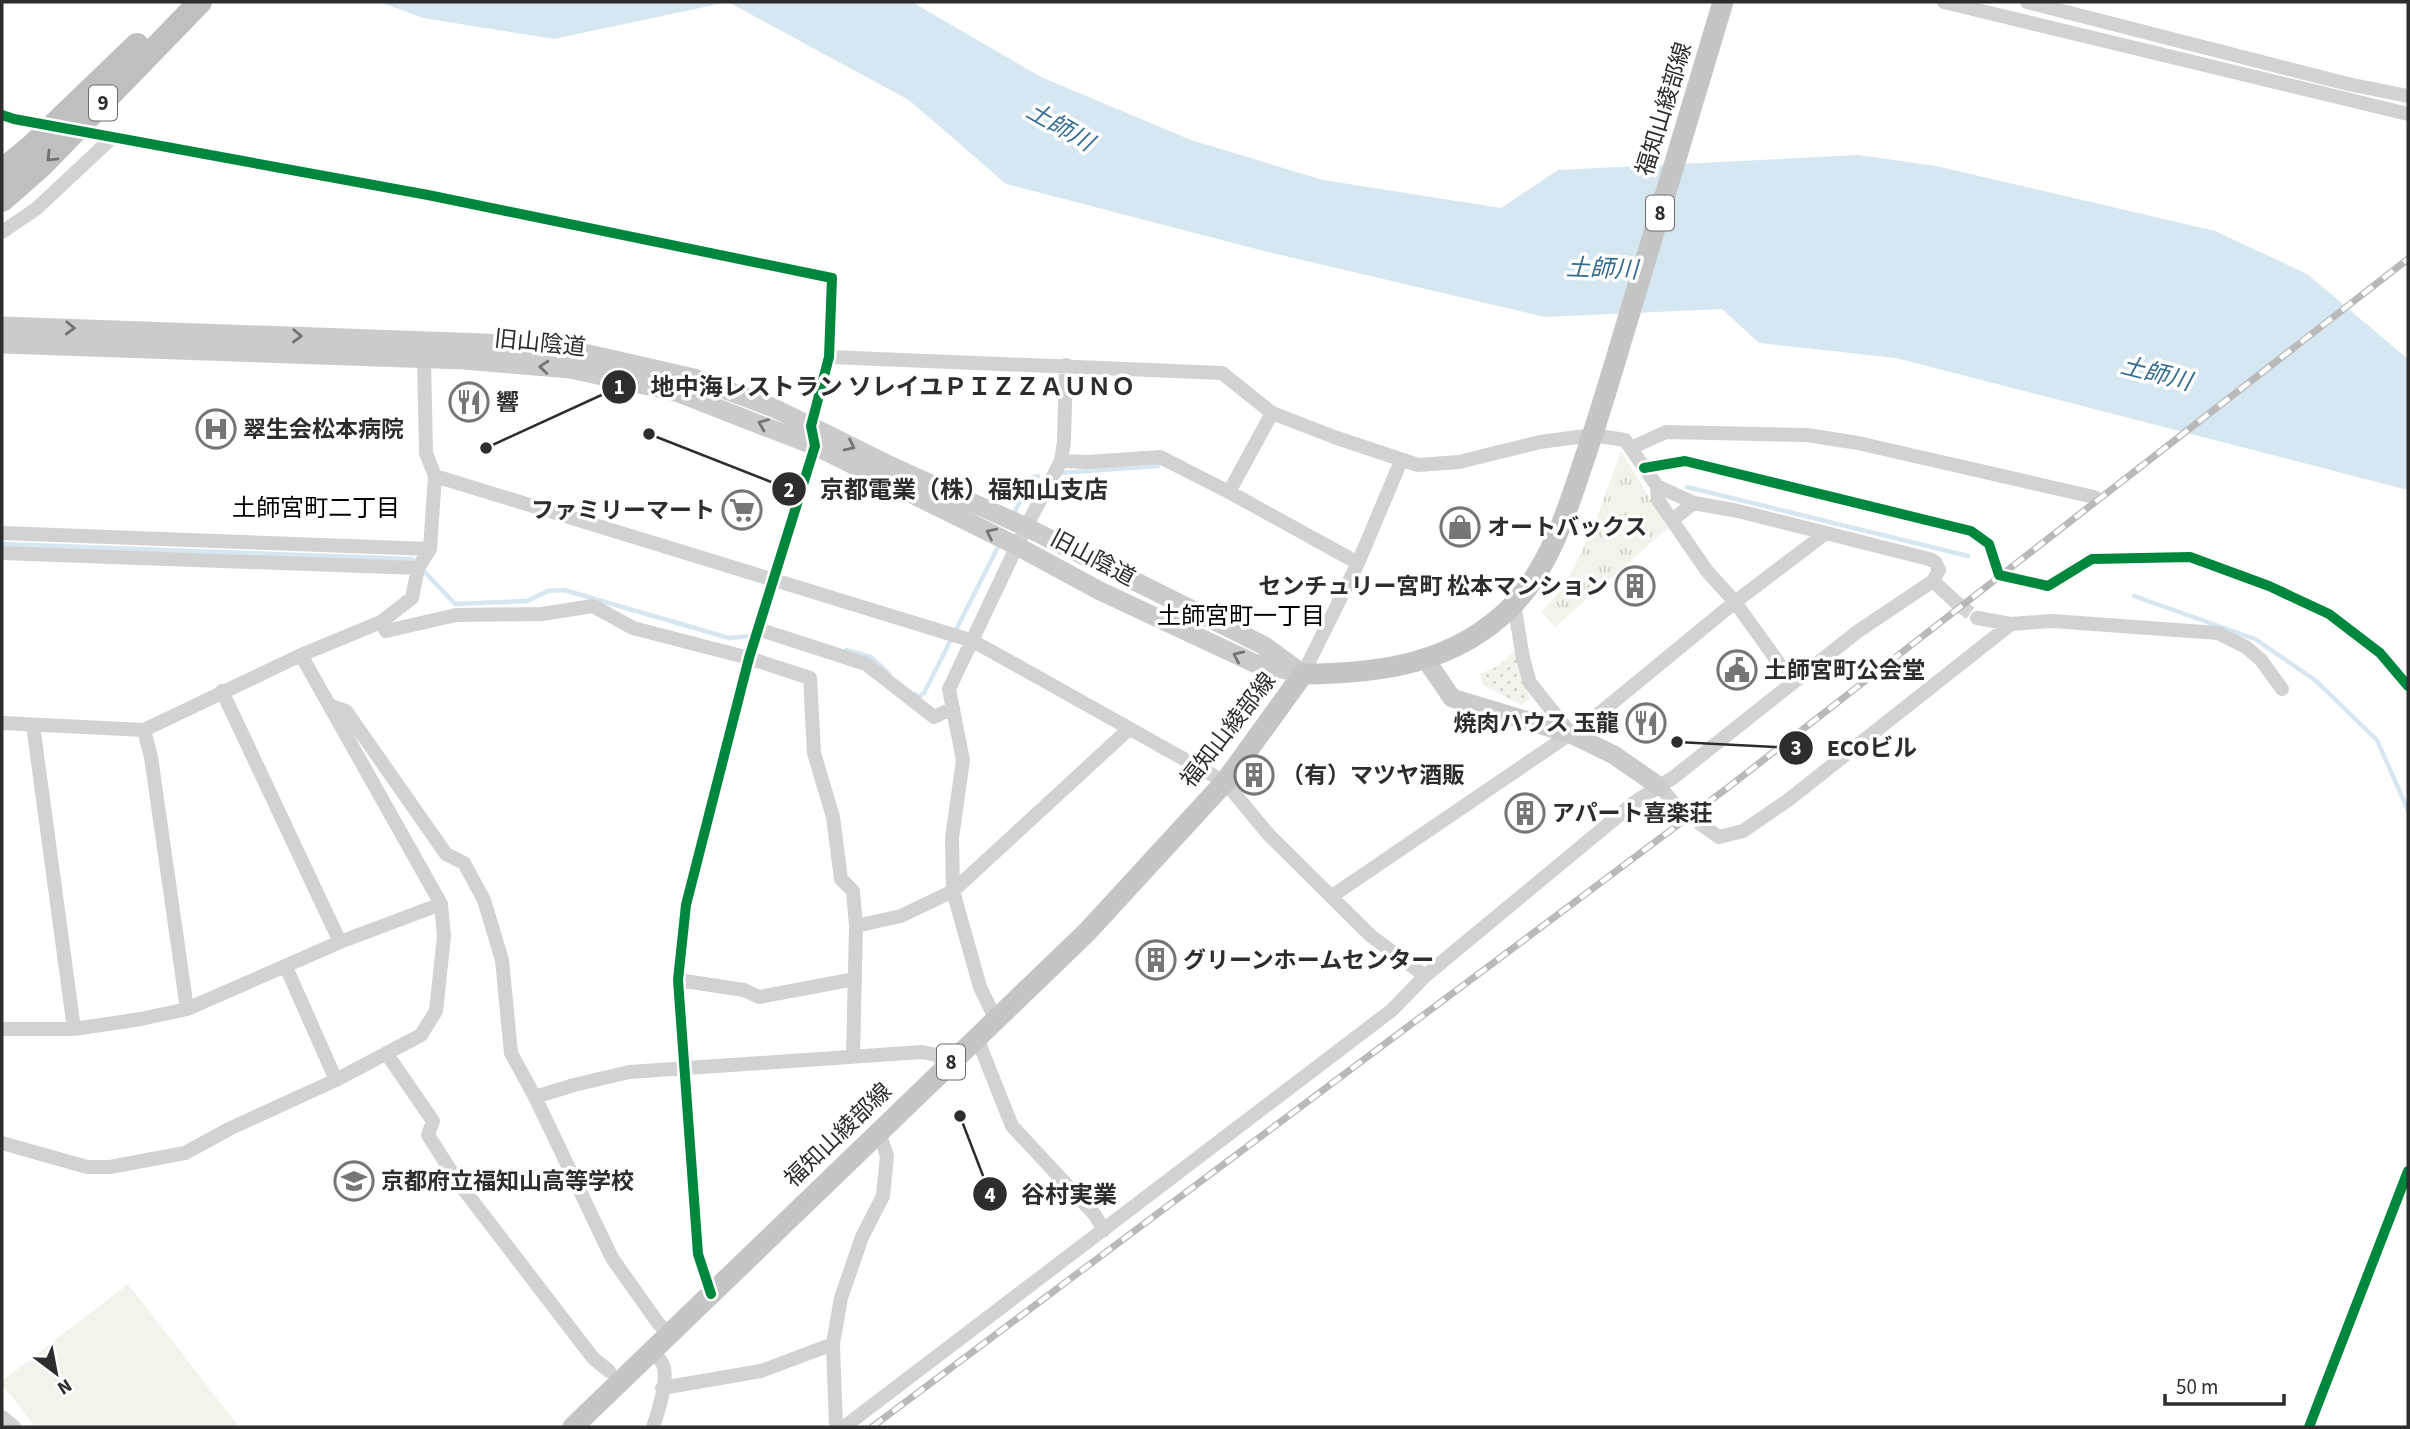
<svg xmlns="http://www.w3.org/2000/svg" width="2410" height="1429" font-family="'Source Sans 3','Noto Sans JP',sans-serif">
  <style>
    .grass { fill: url(#grass-dots) }
    .park { fill: url(#park-tufts) }
    .pitch { fill: #f0f4ea }
    .water { fill: #d6e7f2 }
    .lines { fill: none; stroke-linecap: round; stroke-linejoin: round }
    .stream { stroke: #d6e7f2; stroke-width: 4.5 }
    .street-tunnel { stroke: #d5d5d5; stroke-width: 14; stroke-dasharray: 14 7; stroke-linecap: butt }
    .street { stroke: #d2d2d2; stroke-width: 14 }
    .secondary { stroke: #cbcbcb; stroke-width: 19 }
    .primary { stroke: #c5c5c5; stroke-width: 21 }
    .rail-casing { stroke: #b9b9b9; stroke-width: 7 }
    .rail { stroke: #fff; stroke-width: 4.5; stroke-dasharray: 13; stroke-linecap: butt }
    .highway-bridge { stroke: #bfbfbf; stroke-width: 24 }
    .cycleway-casing { stroke: #fff; stroke-width: 15 }
    .cycleway { stroke: #00873e; stroke-width: 10 }
    .oneway { stroke: #6f6f6f }
    .oneway2 { stroke: #747474 }
    .labels { text-anchor: middle; dominant-baseline: central; stroke-width: 7; stroke-linejoin: round; paint-order: stroke }
    .shield { fill: #fff; stroke: #6c6c6c; stroke-width: 2 }
    .shield-label { font-size: 21px; font-weight: bold; fill: #2d2d2d }
    .street-label { font-size: 23px; fill: #2d2d2d; stroke: #fff }
    .poi-label { font-size: 23px; font-weight: bold; fill: #2d2d2d; stroke: #fff; text-anchor: start }
    .water-label { font-size: 24px; font-style: italic; fill: #376f92; stroke: #fff }
    .neighbourhood-label { font-size: 24px; fill: #000; stroke: #fff }
    .leader { fill: none; stroke: #2d2d2d; stroke-width: 2.5 }
    .callout-dot { fill: #2d2d2d; stroke: #fff; stroke-width: 2.5 }
    .mark-label { font-size: 21px; text-anchor: middle; font-weight: bold; fill: #fff }
    .callout-label { font-size: 24px; text-anchor: middle; font-weight: bold; fill: #2d2d2d; stroke: #fff; stroke-width: 7; stroke-linejoin: round; paint-order: stroke }
  </style>
  <defs>
    <pattern id="grass-dots" width="8" height="8" patternUnits="userSpaceOnUse" patternTransform="scale(1.75)"><rect width="8" height="8" fill="#f0f4ea"/><path d="M2 2h.1M6 6h.1" fill="none" stroke="#ced2c9" stroke-width="1.8" stroke-linecap="round"/></pattern>
    <pattern id="park-tufts" width="24" height="20" patternUnits="userSpaceOnUse" patternTransform="scale(1.75)"><rect width="24" height="20" fill="#f0f4ea"/><path d="M3 7l-1-3M5 7V3M7 7l1-3M15 17l-1-3M17 17v-4M19 17l1-3" fill="none" stroke="#ced2c9"/></pattern>
  </defs>
  <rect width="100%" height="100%" fill="#fff"/>
  <!-- grass -->
  <path class="grass" d="M1513,652h5l5,29 7,18 -9,6 -38,-20 -3,-11 18,-8z"/>
  <!-- park -->
  <path class="park" d="M1621,451l47,77 -113,99 -13,-15 23,-27 28,-56z"/>
  <!-- pitch -->
  <path class="pitch" d="M128,1284l111,143h-204l-33,-43v-3z"/>
  <!-- water -->
  <path class="water" d="M380,2h532l129,75 150,63 132,40 178,28 57,-38 301,-15 77,11 279,65 92,43 101,85v131l-512,-132 -137,-15 -37,-34 -177,8 -281,-66 -258,-67 -97,-84 -181,-98 -174,37 -131,-21z"/>
  <g class="lines">
    <!-- stream -->
    <path class="stream" d="M1059,473l99,-7
      M1687,487l281,69
      M1013,515l20,-38 5,-1
      M2,544l410,15 4,4
      M422,569l33,35 72,-3 21,-10 16,-1 165,48 23,-2
      M2134,596l121,43 60,41 62,60 31,70
      M846,650l25,7 18,17
      M915,694l4,3 5,-4 75,-148"/>
    <!-- street-tunnel -->
    <path class="street-tunnel" d="M1999,575l49,11
      M1959,605l18,13
      M1681,811l28,19"/>
    <!-- street -->
    <path class="street" d="M1944,2l464,112
      M2027,2l321,82 60,12
      M2,115l12,4 414,76 404,83 -3,79 -18,69 4,20 -66,212 -63,247 -8,75 20,274 13,40
      M2,232l34,-23 77,-72
      M829,357l393,16 50,40 65,25 81,27 41,-3 81,-20 53,-7 32,5 32,46 1,14 49,71 28,31 58,81
      M1631,448l35,-16 141,3 51,8 236,54
      M1061,461l27,1 72,-5 69,35 129,71
      M1644,468l41,-7 286,70 18,13 10,31
      M435,476l538,165 252,141 44,53 102,101 54,40
      M1657,486l37,17
      M1229,492l43,-79
      M2,533l428,16
      M2,553l416,15
      M1933,581l26,24
      M2048,586l44,-27 98,-2 79,29 60,28 51,39 28,33
      M1514,604l9,54 7,25 41,51
      M1977,618l34,6 41,-3 166,12 28,14 15,13 21,29
      M381,622l5,9 70,-16 86,-1 51,-8 40,22 116,30 61,20 4,75 19,64 8,62 12,12 3,35
      M758,629l108,35 68,53 19,-9
      M1303,674l55,-111 43,-102
      M222,691l118,251
      M329,705l17,6 100,143 18,9 20,37 18,60 9,93 24,44 77,161 46,65 11,11
      M2,723l142,7 157,-75 80,-33 31,-24 6,-30 12,-19 5,-73 -9,-23 -2,-94
      M33,725l41,304
      M144,730l7,27 36,252
      M1660,787l21,24
      M1709,830l10,7 24,-6 44,-30 224,-177
      M1332,896l263,-179 140,-115 91,-69
      M286,967l50,113
      M678,980l66,10 15,7 96,-18
      M996,1020l-16,-33 -27,-96 -1,-53 11,-78 -14,-71 77,-162 35,-66 3,-19 2,-77
      M2,1029h72l67,-10 46,-10 153,-67 101,-38
      M977,1038l35,88 83,89 9,15
      M386,1053l47,68 -5,14 30,47 135,176 16,13
      M853,1056l3,-130 45,-10 52,-25 176,-162
      M535,1097l39,-12 55,-13 293,-20 15,3 9,12
      M2,1143l85,24h23l75,-14 46,-25 105,-48 85,-45 15,-24 8,-75 -3,-32 -140,-249
      M652,1351c4,4 9,9 11,14 6,13 -5,48 -10,62
      M662,1388l99,-17 72,-27
      M2,1417l12,10
      M836,1427l-3,-83 8,-46 21,-61 21,-41 4,-40 -8,-24
      M844,1427l548,-417 33,-34 210,-174 39,-25 183,-145 76,-51 6,-11 -4,-8 -6,-3 -191,-48 -44,-8 -22,17
      M2309,1427l99,-256"/>
    <!-- secondary -->
    <path class="secondary" d="M2,326l483,17 86,7 123,28 80,30 117,58 135,61 237,118 40,29
      M2,344l462,16 106,9 106,23 139,54 202,100 83,45 154,72 42,9
      M1426,660l26,38 119,36 43,21 46,32"/>
    <!-- primary -->
    <path class="primary" d="M573,1427l514,-495 138,-150 78,-108c78,0 154,-11 210,-69 36,-38 54,-93 70,-142 15,-43 28,-87 41,-131 33,-110 66,-220 99,-330"/>
    <!-- rail casing -->
    <g class="rail-casing">
      <path id="rail" d="M872,1427l854,-638 682,-530"/>
    </g>
    <!-- rail -->
    <use href="#rail" class="rail"/>
    <!-- highway-bridge -->
    <path class="highway-bridge" d="M2,171l30,-25 105,-101
      M2,200l40,-35 158,-163"/>
    <!-- cycleway casing -->
    <g class="cycleway-casing">
      <path id="cycleway" d="M2,115l12,4 414,76 404,83 -3,79 -18,69 4,20 -66,212 -63,247 -8,75 20,274 13,40
        M1644,468l41,-7 286,70 18,13 10,31 49,11 44,-27 98,-2 79,29 60,28 51,39 28,33
        M2309,1427l99,-256"/>
    </g>
    <!-- cycleway -->
    <use href="#cycleway" class="cycleway"/>
  </g>
  <!-- one-way arrows -->
  <defs><path id="oneway-chevron" d="M-2-3.5L2.5 0L-2 3.5" fill="none" stroke-width="1.6" stroke-linecap="round" stroke-linejoin="round" transform="scale(1.75)"/></defs>
  <use class="oneway" href="#oneway-chevron" transform="translate(51 157) rotate(135)"/>
  <g class="oneway2">
    <use href="#oneway-chevron" transform="translate(70 328) rotate(2)"/>
    <use href="#oneway-chevron" transform="translate(297 336) rotate(2)"/>
    <use href="#oneway-chevron" transform="translate(544 367) rotate(-175)"/>
    <use href="#oneway-chevron" transform="translate(763 424) rotate(-158)"/>
    <use href="#oneway-chevron" transform="translate(850 446) rotate(26)"/>
    <use href="#oneway-chevron" transform="translate(991 533) rotate(-154)"/>
    <use href="#oneway-chevron" transform="translate(1238 656) rotate(-155)"/>
  </g>
  <!-- icons -->
  <defs>
    <g id="restaurant-ring" transform="scale(2.0125)"><circle r="9.5" fill="#fff" stroke="#767676" stroke-width="1.5"/><path d="M-5-6h1v4h1v-4h1v4h1v-4h1v5L-1.5 .5V6h-2V.5L-5-1ZM5-6V6H3V1.5H1.5Q1.5-4 5-6Z" fill="#767676"/></g>
    <g id="hospital-ring" transform="scale(2.0125)"><circle r="9.5" fill="#fff" stroke="#767676" stroke-width="1.5"/><path d="M-5-5h3v3.5h4V-5h3V5h-3V1.5h-4V5h-3Z" fill="#767676"/></g>
    <g id="supermarket-ring" transform="scale(2.0125)"><circle r="9.5" fill="#fff" stroke="#767676" stroke-width="1.5"/><path d="M-6-5.5h2.5l.6 2H6L4.5 2H-2.5L-4.4-4H-6ZM-1.5 3.2a1.3 1.3 0 1 0 .1 0ZM3 3.2a1.3 1.3 0 1 0 .1 0Z" fill="#767676"/></g>
    <g id="shop-ring" transform="scale(2.0125)"><circle r="9.5" fill="#fff" stroke="#767676" stroke-width="1.5"/><path d="M-5-2.5h2.3a2.7 3.5 0 0 1 5.4 0H5L5.5 6h-11ZM-1.5-2.5h3a1.5 2.3 0 0 0-3 0Z" fill="#767676"/></g>
    <g id="building-ring" transform="scale(2.0125)"><circle r="9.5" fill="#fff" stroke="#767676" stroke-width="1.5"/><path d="M-4-6H4V6H1V3H-1V6H-4ZM-2.5-4.3h1.7v1.8h-1.7ZM.8-4.3h1.7v1.8H.8ZM-2.5-1h1.7V.8h-1.7ZM.8-1h1.7V.8H.8Z" fill="#767676"/></g>
    <g id="civic-ring" transform="scale(2.0125)"><circle r="9.5" fill="#fff" stroke="#767676" stroke-width="1.5"/><path d="M-.6-6.5H3V-4.5H.6V-3L4-1V1h2V6H-6V1h2V-1L-.6-3ZM-1.2 2.5V6h2.4V2.5Z" fill="#767676"/></g>
    <g id="school-ring" transform="scale(2.0125)"><circle r="9.5" fill="#fff" stroke="#767676" stroke-width="1.5"/><path d="M0-5L7-2L0 1L-7-2ZM-4 1L0 2.5L4 1V4Q0 6-4 4Z" fill="#767676"/></g>
  </defs>
  <g fill-rule="evenodd">
    <use href="#restaurant-ring" x="469" y="402"/>
    <use href="#hospital-ring" x="216" y="429"/>
    <use href="#supermarket-ring" x="742" y="510"/>
    <use href="#shop-ring" x="1460" y="527"/>
    <use href="#building-ring" x="1635" y="586"/>
    <use href="#civic-ring" x="1737" y="670"/>
    <use href="#restaurant-ring" x="1646" y="723"/>
    <use href="#building-ring" x="1254" y="775"/>
    <use href="#building-ring" x="1525" y="813"/>
    <use href="#building-ring" x="1156" y="960"/>
    <use href="#school-ring" x="354" y="1181"/>
  </g>
  <g class="labels">
    <!-- shield labels -->
    <g class="shield">
      <rect x="89" y="85.5" width="28" height="35" rx="5"/>
      <rect x="1646" y="195.5" width="28" height="35" rx="5"/>
      <rect x="937" y="1044.5" width="28" height="35" rx="5"/>
    </g>
    <g class="shield-label">
      <text x="103" y="103">9</text>
      <text x="1660" y="213">8</text>
      <text x="951" y="1062">8</text>
    </g>
    <!-- street labels -->
    <g class="street-label">
      <text transform="translate(1664 109) rotate(-73)">福知山綾部線</text>
      <text transform="translate(540 343) rotate(6)">旧山陰道</text>
      <text transform="translate(1093 558) rotate(28)">旧山陰道</text>
      <text transform="translate(1228 730) rotate(-52)">福知山綾部線</text>
      <text transform="translate(838 1135) rotate(-44)">福知山綾部線</text>
    </g>
    <!-- poi labels -->
    <g class="poi-label">
      <text x="496" y="402">響</text>
      <text x="243" y="429">翠生会松本病院</text>
      <text x="715" y="510" text-anchor="end">ファミリーマート</text>
      <text x="1487" y="527">オートバックス</text>
      <text x="1608" y="586" text-anchor="end">センチュリー宮町 松本マンション</text>
      <text x="1764" y="670">土師宮町公会堂</text>
      <text x="1619" y="723" text-anchor="end">焼肉ハウス 玉龍</text>
      <text x="1281" y="775">（有）マツヤ酒販</text>
      <text x="1552" y="813">アパート喜楽荘</text>
      <text x="1183" y="960">グリーンホームセンター</text>
      <text x="381" y="1181">京都府立福知山高等学校</text>
    </g>
    <!-- water labels -->
    <g class="water-label">
      <text transform="translate(1060 127) rotate(30)">土師川</text>
      <text transform="translate(1602 269) rotate(2)">土師川</text>
      <text transform="translate(2156 374) rotate(14)">土師川</text>
    </g>
    <!-- neighbourhood labels -->
    <g class="neighbourhood-label">
      <text x="316" y="508">土師宮町二丁目</text>
      <text x="1241" y="616">土師宮町一丁目</text>
    </g>
  </g>
  <!-- callouts -->
  <path class="leader" d="M486 448L619 387M649 434L789 489M1677 742L1796 748M960 1116L990 1194"/>
  <g class="callout-dot">
    <circle cx="486" cy="448" r="7"/>
    <circle cx="649" cy="434" r="7"/>
    <circle cx="1677" cy="742" r="7"/>
    <circle cx="960" cy="1116" r="7"/>
    <circle cx="619" cy="387" r="18"/>
    <circle cx="789" cy="489" r="18"/>
    <circle cx="1796" cy="748" r="18"/>
    <circle cx="990" cy="1194" r="18"/>
  </g>
  <g class="mark-label">
    <text x="619" y="394">1</text>
    <text x="789" y="497">2</text>
    <text x="1796" y="755">3</text>
    <text x="990" y="1202">4</text>
  </g>
  <g class="callout-label">
    <text x="893" y="395">地中海レストラン ソレイユＰＩＺＺＡＵＮＯ</text>
    <text x="964" y="498">京都電業（株）福知山支店</text>
    <text x="1872" y="756">ECOビル</text>
    <text x="1069" y="1203">谷村実業</text>
  </g>
  <!-- border -->
  <rect width="2410" height="1429" fill="none" stroke="#2d2d2d" stroke-width="7"/>
  <!-- north arrow -->
  <g transform="translate(56 1373) rotate(148)" stroke="#ffffff" stroke-width="5" paint-order="stroke">
  <path d="M0-5L12 26L0 18L-12 26Z" fill="#2d2d2d"/>
  <text y="-10" font-size="19" font-weight="bold" text-anchor="middle" fill="#2d2d2d">N</text>
  </g>
  <!-- scale -->
  <path d="M2165 1394v10h119v-10" fill="none" stroke="#2d2d2d" stroke-width="3.5"/>
  <text x="2176" y="1394" font-size="21" fill="#2d2d2d" stroke="#ffffff" stroke-width="5" paint-order="stroke">50 m</text>
</svg>
